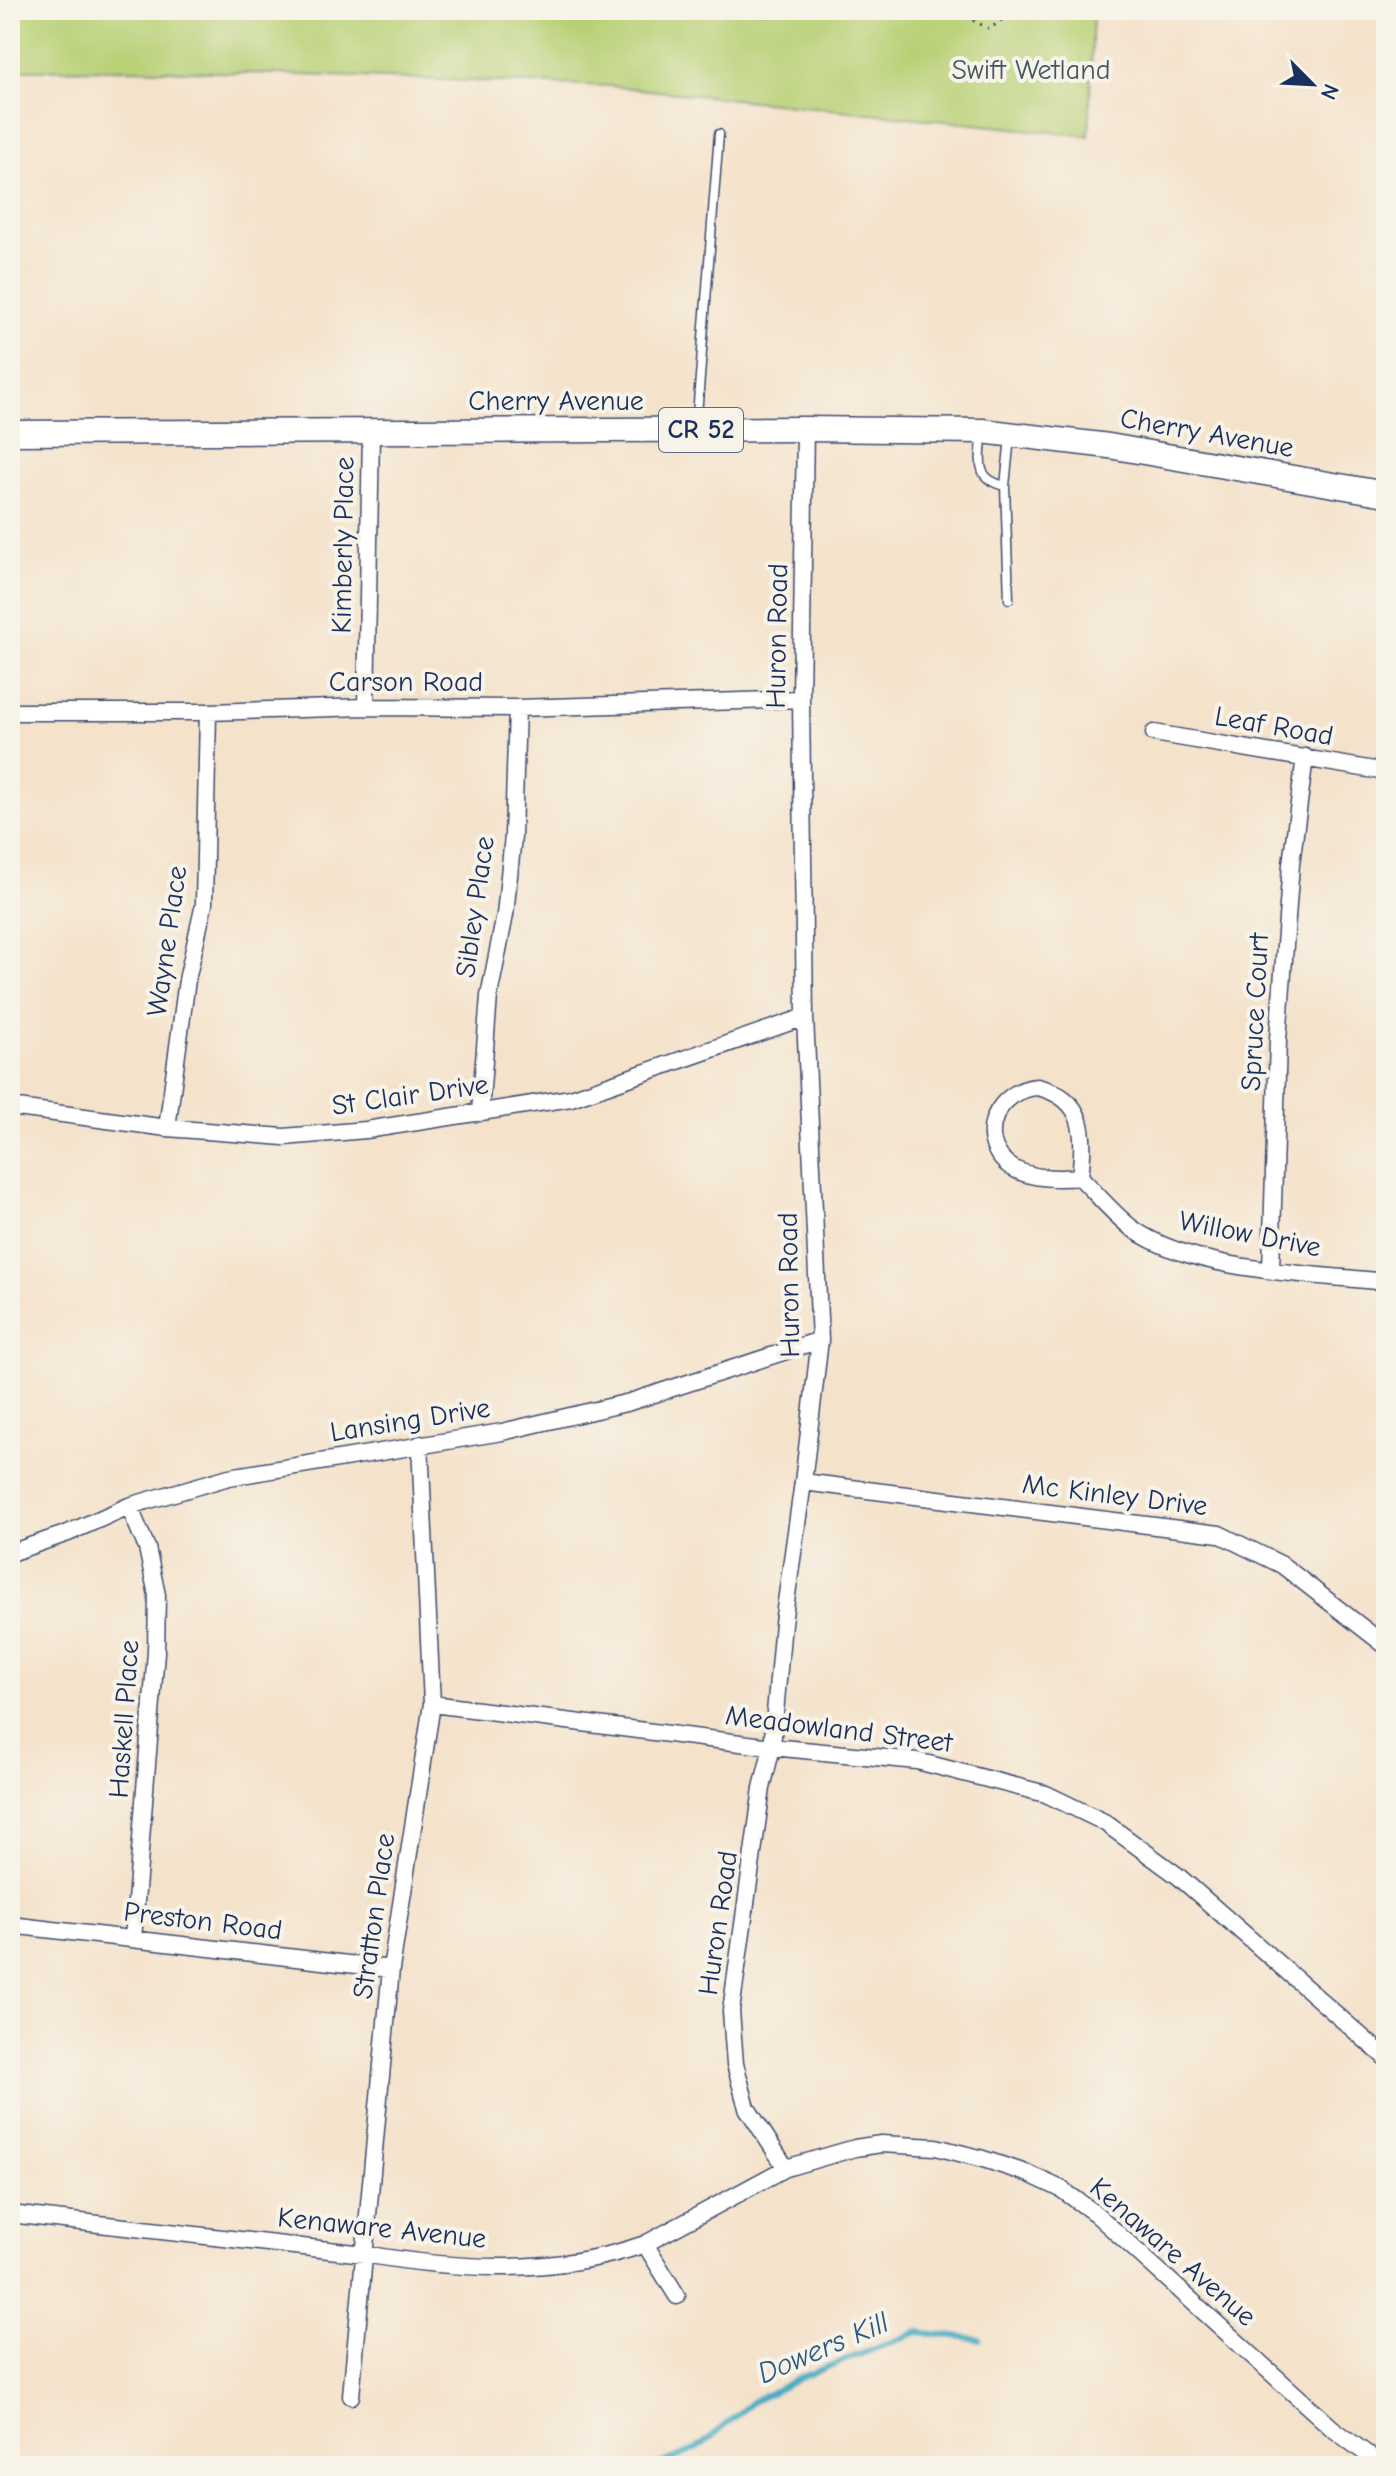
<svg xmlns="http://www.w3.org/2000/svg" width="1396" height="2476" font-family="'Comic Neue',sans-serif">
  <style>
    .green { fill: #b8d075; stroke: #6a806a; stroke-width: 2 }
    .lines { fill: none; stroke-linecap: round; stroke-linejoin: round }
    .stream { stroke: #44abc4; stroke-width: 6 }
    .service-casing { stroke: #3c4a6e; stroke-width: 11 }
    .minor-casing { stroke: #3c4a6e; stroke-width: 19 }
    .primary-casing { stroke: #3c4a6e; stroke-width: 27 }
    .path { stroke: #3c4a6e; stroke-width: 3; stroke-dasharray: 2 6; stroke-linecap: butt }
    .service { stroke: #fff; stroke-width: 8 }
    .minor { stroke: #fff; stroke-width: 16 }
    .primary { stroke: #fff; stroke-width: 24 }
    .labels { text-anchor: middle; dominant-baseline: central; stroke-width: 8; stroke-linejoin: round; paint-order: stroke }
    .shield { fill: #f7f3e8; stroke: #5d6a87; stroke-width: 2 }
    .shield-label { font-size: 26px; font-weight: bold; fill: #1b2f5e }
    .park-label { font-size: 28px; fill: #425764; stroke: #f7f3e8 }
    .street-label { font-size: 28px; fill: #1b2f5e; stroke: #f7f3e8 }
    .water-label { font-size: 30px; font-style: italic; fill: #295a82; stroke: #f7f3e8 }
  </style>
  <rect width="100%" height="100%" fill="#f7f3e8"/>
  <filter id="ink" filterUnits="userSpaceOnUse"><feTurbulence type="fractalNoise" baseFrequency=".0125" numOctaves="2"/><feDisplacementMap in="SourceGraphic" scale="16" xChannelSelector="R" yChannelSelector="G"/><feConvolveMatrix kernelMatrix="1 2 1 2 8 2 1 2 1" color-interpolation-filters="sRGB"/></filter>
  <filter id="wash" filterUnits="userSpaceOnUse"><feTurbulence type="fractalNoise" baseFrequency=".006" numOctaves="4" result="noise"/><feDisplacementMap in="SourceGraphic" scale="32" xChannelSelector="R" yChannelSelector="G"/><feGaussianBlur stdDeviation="1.8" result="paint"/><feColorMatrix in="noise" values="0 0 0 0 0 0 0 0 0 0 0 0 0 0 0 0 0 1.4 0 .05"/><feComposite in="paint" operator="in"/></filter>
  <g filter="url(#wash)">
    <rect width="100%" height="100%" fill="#f4e2ca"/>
    <!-- green -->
    <path class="green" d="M10,10h1083l-4,126 -479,-50 -480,-17 -120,1z"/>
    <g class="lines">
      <!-- stream -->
      <path class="stream" d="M655,2466l42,-17 55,-47 52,-26 114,-44 62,7"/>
    </g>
  </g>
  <g filter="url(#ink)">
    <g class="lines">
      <!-- service casing -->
      <g class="service-casing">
        <path id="service" d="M696,428l23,-294
          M982,436c-1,25 -8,43 23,50
          M1009,599l-4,-113 5,-49"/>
      </g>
      <!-- minor casing -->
      <g class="minor-casing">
        <path id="minor" d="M366,707l5,-274
          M10,712h198l158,-5 151,1 284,-9
          M1154,733l232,39
          M1037,1087c49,11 48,47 43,90 -22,2 -55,2 -73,-13 -32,-28 -9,-74 30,-77z
          M10,1107l157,21 117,9 82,-7 205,-32 234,-81
          M480,1113l9,-117 16,-81 8,-79 4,-128
          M167,1128l20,-148 17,-76 4,-192
          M1080,1177c17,17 33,37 53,52 61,43 180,45 253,53
          M1271,1270l7,-230 13,-176 14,-107
          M803,1482l416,52 63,31 104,81
          M129,1506l18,42 10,47 -1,57 -23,287
          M10,1553l58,-20 61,-27 100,-29 273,-45 128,-30 190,-62
          M432,1704l340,43 145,14 129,33 58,28 74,54 208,182
          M10,1925l381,44
          M786,2168l-39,-60 -12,-44 -4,-53 31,-223 10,-41 11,-124 20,-141 17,-142 -15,-323 -4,-318 4,-270
          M10,2214l354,40c92,16 191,22 281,-10l141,-76 69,-20 26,-4 55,3 47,12 46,15 32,15 35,25 236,214 51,38
          M645,2244l32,52
          M351,2396l40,-427 41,-265 -12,-260"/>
      </g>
      <!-- primary casing -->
      <g class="primary-casing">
        <path id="primary" d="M10,433l795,-4 177,2 127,15 277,48"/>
      </g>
      <!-- path -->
      <path class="path" d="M963,10l1,6 26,13 24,-19"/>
      <!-- service -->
      <use href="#service" class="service"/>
      <!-- minor -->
      <use href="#minor" class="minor"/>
      <!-- primary -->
      <use href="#primary" class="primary"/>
    </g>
  </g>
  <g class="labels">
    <!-- shield labels -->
    <rect class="shield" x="659" y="408" width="84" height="44" rx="6"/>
    <g class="shield-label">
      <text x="701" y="430">CR 52</text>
    </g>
    <!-- park labels -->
    <g class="park-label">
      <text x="1031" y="70">Swift Wetland</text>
    </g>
    <!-- street labels -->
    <g class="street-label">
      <text x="556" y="401">Cherry Avenue</text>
      <text transform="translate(1207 433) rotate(10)">Cherry Avenue</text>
      <text transform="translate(343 545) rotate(-89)">Kimberly Place</text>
      <text transform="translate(777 636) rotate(-89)">Huron Road</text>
      <text x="406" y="682">Carson Road</text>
      <text transform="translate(1274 726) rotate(10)">Leaf Road</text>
      <text transform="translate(475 907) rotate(-82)">Sibley Place</text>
      <text transform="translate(167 941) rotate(-82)">Wayne Place</text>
      <text transform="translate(1255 1012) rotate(-87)">Spruce Court</text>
      <text transform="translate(410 1095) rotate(-8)">St Clair Drive</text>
      <text transform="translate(1250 1234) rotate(11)">Willow Drive</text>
      <text transform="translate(789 1285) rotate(-91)">Huron Road</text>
      <text transform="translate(410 1420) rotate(-9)">Lansing Drive</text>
      <text transform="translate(1115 1495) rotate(7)">Mc Kinley Drive</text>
      <text transform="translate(124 1719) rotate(-86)">Haskell Place</text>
      <text transform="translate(839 1729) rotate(7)">Meadowland Street</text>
      <text transform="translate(374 1916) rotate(-82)">Stratton Place</text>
      <text transform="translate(203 1921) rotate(7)">Preston Road</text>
      <text transform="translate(718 1923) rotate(-82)">Huron Road</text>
      <text transform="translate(382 2228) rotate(6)">Kenaware Avenue</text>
      <text transform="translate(1173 2252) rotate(41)">Kenaware Avenue</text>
    </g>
    <!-- water labels -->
    <g class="water-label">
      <text transform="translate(823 2348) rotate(-23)">Dowers Kill</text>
    </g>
  </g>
  <!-- margin -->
  <rect width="1396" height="2476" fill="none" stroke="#f7f3e8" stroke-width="40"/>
  <!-- north arrow -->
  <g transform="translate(1312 84) rotate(114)" stroke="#f7f3e8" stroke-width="6" paint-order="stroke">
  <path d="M0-6L14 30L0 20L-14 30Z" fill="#1b2f5e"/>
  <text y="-12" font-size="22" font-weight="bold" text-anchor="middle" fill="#1b2f5e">N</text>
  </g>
</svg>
